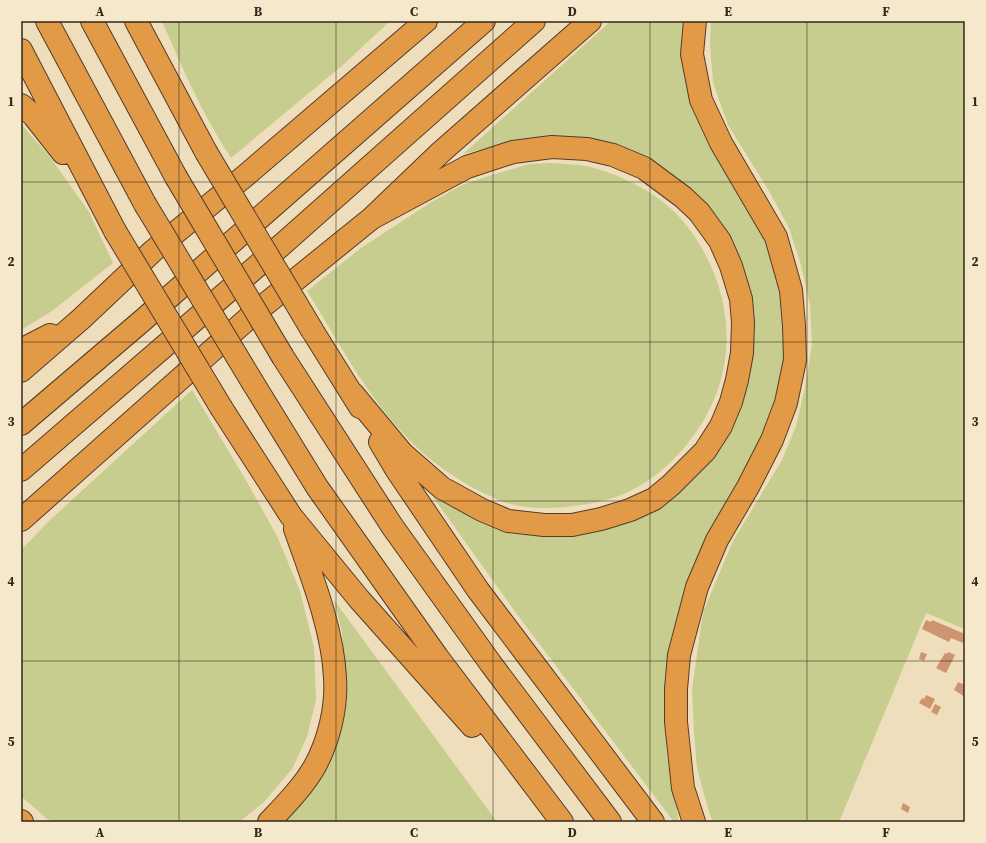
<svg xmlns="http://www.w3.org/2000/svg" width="986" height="843" font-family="'Source Serif 4',serif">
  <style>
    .green { fill: #c7cc8f }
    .building { fill: #ce946f }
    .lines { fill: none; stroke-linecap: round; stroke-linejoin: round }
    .highway-casing { stroke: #533c2a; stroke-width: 24 }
    .highway { stroke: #e39a46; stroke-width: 22 }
    .highway-bridge-casing { stroke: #533c2a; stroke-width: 24; stroke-linecap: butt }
    .highway-bridge { stroke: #e39a46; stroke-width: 22 }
    .grid { fill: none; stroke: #34261a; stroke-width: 1; stroke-opacity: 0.55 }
    .neatline { fill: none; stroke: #34261a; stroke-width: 1.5 }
    .grid-label { font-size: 13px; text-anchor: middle; font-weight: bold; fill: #34261a }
  </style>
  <rect width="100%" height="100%" fill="#efdebb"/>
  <!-- green -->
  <path class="green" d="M162,21h228l-46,43 -113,94c-28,-43 -49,-90 -69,-137z
    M611,21h73l-1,6 3,39 88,184 8,42 4,72 -20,76 -58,96 -18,38 -9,29 -10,35 -4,32 -3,44 3,42 12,66h-5l-155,-205 -86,-120 39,18 117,16 134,-91 23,-145 -90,-130 -150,-22 -43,11z
    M711,21h254v608l-39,-16 -87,209h-126l-4,-10 -12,-44 -3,-35 -2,-43 11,-78 30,-71 49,-81 14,-34 9,-38 7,-44 -2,-39 -9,-40 -12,-37 -20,-37 -41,-66 -15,-42 -3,-39z
    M21,124l29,33 39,55 24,51 -61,48 -31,19z
    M551,163c11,1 24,1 35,3 27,6 55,19 77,36 21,16 37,40 48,64 28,64 18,130 -28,183 -29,33 -60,51 -103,56 -25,4 -52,5 -76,-3 -5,-1 -11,-5 -16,-7 -18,-8 -34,-18 -50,-30 -59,-44 -93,-113 -131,-174l54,-43 69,-45 32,-18 30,-10 37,-11z
    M192,390l55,92 30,54 23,55 14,56 2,53 -9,37 -15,32 -28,33 -25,20h-186l-7,-4 -25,-22v-246l29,-30z
    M334,600l163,222h-212l21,-22 16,-25 23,-105 -3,-38z"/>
  <!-- building -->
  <path class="building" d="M926,620l5,2 1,-2 33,14 -2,9 -12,-5 -2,4 -27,-13z
    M921,652l6,2 -3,7 -5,-2z
    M948,652l7,3 -9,18 -10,-5 9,-15 2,1z
    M958,682l7,3v12l-11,-7z
    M926,695l9,4 -5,10 -11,-6 3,-5 2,1z
    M935,704l6,3 -4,8 -6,-3z
    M903,803l7,4 -2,6 -7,-4z"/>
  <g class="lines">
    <!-- highway casing -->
    <g class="highway-casing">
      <path id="highway" d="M47,21l98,183
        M92,21l84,156
        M136,21l70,131
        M21,50l94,181
        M21,105l12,10 30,38
        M312,330l48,77
        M21,350l29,-15
        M283,357l109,169 99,138 119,158
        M21,371l60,-52 72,-68 92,-75 181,-155
        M253,383l64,104 121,171 124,164
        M353,394l49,59 40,35 40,22 26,11 36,4h28l29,-6 29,-9 24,-11 17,-14 34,-34 16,-25 10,-24 6,-22 5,-27 1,-31 -2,-23 -10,-33 -11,-25 -21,-29 -16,-15 -39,-29 -31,-13 -26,-6 -35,-2 -39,5 -46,15 -95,51
        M222,409l69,107 68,83 113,127
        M21,424l122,-104 341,-299
        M380,442l16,27 82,121 175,232
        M21,470l264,-228 249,-221
        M21,520l231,-205 120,-97 69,-66 149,-131
        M21,821l1,1
        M269,822c17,-18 34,-35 46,-56 14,-26 22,-59 20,-88 -2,-48 -24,-104 -40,-149
        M694,822l-11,-34 -7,-66v-33l3,-34 18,-68 20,-47 31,-53 24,-47 14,-37 9,-43 -1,-34 -3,-36 -15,-53 -55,-94 -20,-43 -9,-46 3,-33"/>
    </g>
    <!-- highway -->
    <use href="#highway" class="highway"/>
    <!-- highway-bridge casing -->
    <g class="highway-bridge-casing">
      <path id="highway-bridge" d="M206,152l106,178
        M176,177l107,180
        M145,204l108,179
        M115,231l107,178"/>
    </g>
    <!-- highway-bridge -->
    <use href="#highway-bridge" class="highway-bridge"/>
  </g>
  <!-- grid -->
  <path class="grid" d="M179,21v801M336,21v801M493,21v801M650,21v801M807,21v801M21,182h944M21,342h944M21,501h944M21,661h944"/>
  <!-- border -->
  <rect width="986" height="843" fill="none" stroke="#f6e8cb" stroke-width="44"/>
  <rect x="22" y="22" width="942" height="799" class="neatline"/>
  <g class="grid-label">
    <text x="100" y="16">A</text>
    <text x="258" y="16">B</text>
    <text x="414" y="16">C</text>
    <text x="572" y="16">D</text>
    <text x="728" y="16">E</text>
    <text x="886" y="16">F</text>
    <text x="11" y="106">1</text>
    <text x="975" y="106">1</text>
    <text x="11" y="266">2</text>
    <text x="975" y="266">2</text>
    <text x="11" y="426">3</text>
    <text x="975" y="426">3</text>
    <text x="11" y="586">4</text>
    <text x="975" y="586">4</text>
    <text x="11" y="746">5</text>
    <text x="975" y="746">5</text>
    <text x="100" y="837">A</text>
    <text x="258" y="837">B</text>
    <text x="414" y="837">C</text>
    <text x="572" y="837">D</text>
    <text x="728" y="837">E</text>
    <text x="886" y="837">F</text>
  </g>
</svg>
